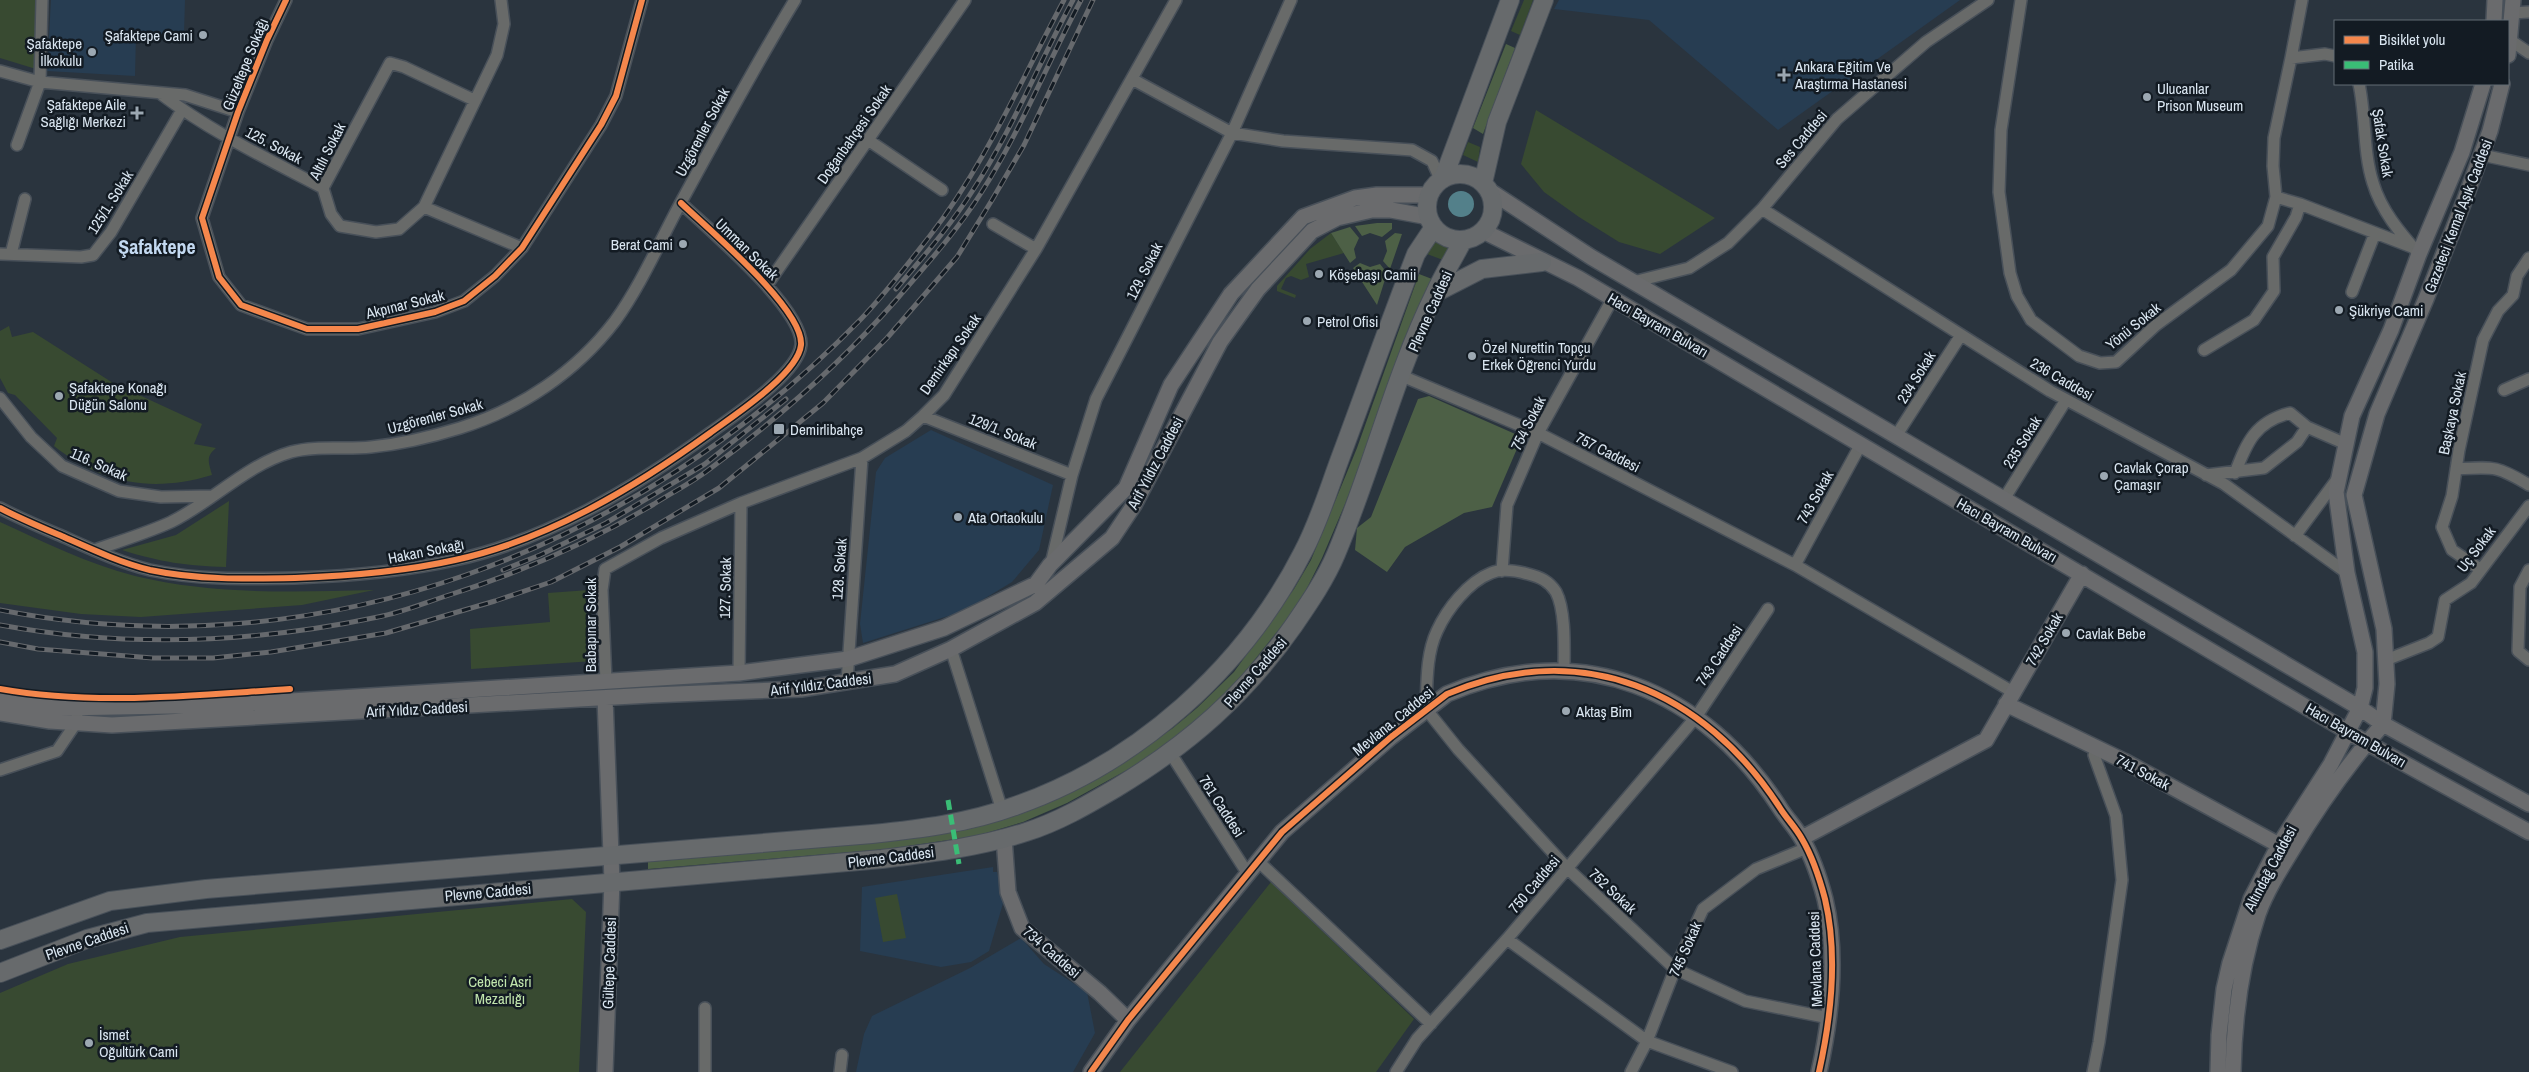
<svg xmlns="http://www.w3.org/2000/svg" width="2529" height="1072" font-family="'Archivo Narrow',sans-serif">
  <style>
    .built { fill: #273d52 }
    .green { fill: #384a31 }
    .forest { fill: #4d6046 }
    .water { fill: #53808a }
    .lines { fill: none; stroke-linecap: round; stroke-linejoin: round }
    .street-casing { stroke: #485059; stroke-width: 14 }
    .secondary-casing { stroke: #485059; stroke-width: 18 }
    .primary-casing { stroke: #485059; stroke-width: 20 }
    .street { stroke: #686a69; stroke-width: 11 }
    .secondary { stroke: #6a6b6d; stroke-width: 15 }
    .primary { stroke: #676a6c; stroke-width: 18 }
    .rail-casing { stroke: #66696d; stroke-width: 5 }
    .rail { stroke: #131b23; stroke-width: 3; stroke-dasharray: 9; stroke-linecap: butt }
    .quiet { stroke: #3abd76; stroke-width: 5; stroke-dasharray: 10 5; stroke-linecap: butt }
    .cycleway-casing { stroke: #131b23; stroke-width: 9 }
    .cycleway { stroke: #f5874c; stroke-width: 6 }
    .poi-dot { fill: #9ca8b2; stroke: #131b23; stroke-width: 2 }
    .labels { text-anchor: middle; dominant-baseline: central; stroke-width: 5; stroke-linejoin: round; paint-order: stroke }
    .poi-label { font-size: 15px; fill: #dae6f1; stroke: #131b23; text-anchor: start }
    .street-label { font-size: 15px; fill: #dae6f1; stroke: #131b23 }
    .park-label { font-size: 15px; fill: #c1e5ad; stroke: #131b23 }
    .district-label { font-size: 20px; font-weight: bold; fill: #c3d9f1; stroke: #131b23 }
  </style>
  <rect width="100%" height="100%" fill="#2a343e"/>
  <!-- built -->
  <path class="built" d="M51,0h134l-1,34h-48l-1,42 -88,-5z
    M1559,0h401l-182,130 -129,-110 -95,-11z
    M931,430l122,55 -14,65 -27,32 -48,29 -101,32 -3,-19 16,-152 9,-14z
    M993,867v5h4l7,28 -15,51 -18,11 -30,5 -81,-16 2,-64z
    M1021,938l23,26 43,28 8,41 -22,39h-217l8,-38 8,-18 98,-48z"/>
  <!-- green -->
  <path class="green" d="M0,0h37l-1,69 -36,-11z
    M1524,0h9l-13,35 -9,-4z
    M1536,110l179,108 -55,36 -41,-12 -40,-25 -35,-25 -23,-28z
    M1468,142l12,5 -2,15 -15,-7z
    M1331,233l13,20 -38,11 3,13 -8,3 -10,-4 -5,2 -5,11 15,6 -1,3 -18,-7v-5l33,-37z
    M1432,240l18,8 -7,12 -16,-6z
    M9,326l3,11 21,-5 80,51 89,41 -8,20 22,4c-11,9 -7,15 -4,27 -60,18 -109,9 -158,-29l3,-8 -42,-43 -7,-2 -8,-15v-47z
    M229,501l-3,66c-39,-1 -66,-5 -104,-17l54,-15z
    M0,522c44,20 88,42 135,54 78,19 159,16 239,14l-72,15 -161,12 -60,-3 -81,-11z
    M589,590l6,71 -124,8 -1,-40 80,-7 -2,-29z
    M1271,882l143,137 -38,53h-256z
    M897,894l9,44 -23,4 -8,-44z
    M572,899l14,13 -7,160h-579v-79l68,-29 112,-27z"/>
  <!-- forest -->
  <path class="forest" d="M1506,44l9,4 -32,86 -10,-6z
    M1377,223h15v6l-10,8 -12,-4 -8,3 -7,-10z
    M1350,227l9,11 -5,11 2,9 -6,5 -19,-30z
    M1395,233l7,1 -12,35 -7,-8 4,-10 -2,-10z
    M1360,263l10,4 10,-3 7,9 -10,32 -24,-37z
    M1419,274l13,5 -87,225 -23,54 -17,34 -17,26 -60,75 -50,43 -42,29 -69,38 -44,19 -47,14 -89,13 -239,20v-7l218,-19 139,-25 59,-23 49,-26 60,-41 24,-20 37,-36 60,-83 17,-29 46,-112z
    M1429,396l93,41 -30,70 -28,6 -59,34 -18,25 -32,-22 2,-22 14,-11 47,-118z"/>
  <!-- water -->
  <path class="water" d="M1448 204a13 13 0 1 1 26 0a13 13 0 1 1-26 0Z"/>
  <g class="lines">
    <!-- street casing -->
    <g class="street-casing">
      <path id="street" d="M286,0l-19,40 -29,72 -36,106 17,59 22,28 66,24h51l77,-17 29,-11 31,-25 27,-28 79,-123 15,-29 26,-96
        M2021,0l-20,130 -2,62 11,81 7,23 14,24 48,36 21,7 16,-1 40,-37 75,-55 37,-44 8,-29 -3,-31 1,-28 17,-80
        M2302,0l-11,58 34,-4 10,2
        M2513,13l16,-1
        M2510,40l19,13
        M0,71l40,11 145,13 53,17
        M1132,79l100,54 51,8 129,9 20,11 9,20
        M2359,84c7,32 4,68 14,99 8,27 27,50 46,71
        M161,94c50,38 107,65 162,94
        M474,100l-70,-33 -14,-4 -67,125 8,26 9,12 36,6 23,-3 25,-22 73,-152 7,-31 -3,-24
        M868,140l74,50
        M17,145l23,-63 2,-82
        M2482,155l47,10
        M2276,197l24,7 112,43
        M424,207l98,41
        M1762,209l288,182 174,93 123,89
        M993,224l43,25
        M0,254l81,3 12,-2 18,-23 71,-122
        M11,254l14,-55
        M1633,282l56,-14 39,-25 34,-34 75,-90 89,-77 62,-42
        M767,285l198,-285
        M2352,292l23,-59
        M2204,350l50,-30 20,-29 -1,-34 23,-40 4,-13
        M1402,376l136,57 257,132 218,127
        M2504,390l25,-11
        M0,398l31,39 31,29 57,25 42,6 51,-1
        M923,416l149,59
        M1896,436l65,-101
        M2456,469c37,-2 40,-4 73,16
        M2235,473c12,-31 20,-51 55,-60l17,14
        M2206,475l58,-7 33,-26 10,-15 39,17
        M2004,499l62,-99
        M0,508c21,11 43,20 64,29 27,12 57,26 86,33 47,10 96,9 145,8 54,-2 107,-6 160,-18 92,-20 179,-72 255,-127 23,-17 88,-59 91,-88 3,-36 -93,-116 -120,-142
        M2295,536l43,-58
        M95,550c25,-9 52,-17 76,-28 41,-20 75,-57 120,-70 26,-7 54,-2 80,-5 30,-3 60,-10 89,-19 61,-19 116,-56 155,-107 26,-36 44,-78 65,-117 38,-69 74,-137 115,-204
        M1051,564l21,-89 24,-76 136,-266 59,-133
        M1795,565l66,-121
        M2480,569l-28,-19 -10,-23 10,-31 7,-46 24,-110 15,-29 15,-16 4,-19 12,-18
        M2529,570l-9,17 -2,64 11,9
        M1502,571l5,-66 31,-72 75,-135
        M951,649l51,161
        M2386,660l43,-17 9,-6 7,-37 26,-17 58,-77
        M1564,672c0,-22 2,-61 -8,-80 -7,-11 -16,-15 -28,-18 -11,-3 -26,-6 -37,-1 -23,9 -44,36 -54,58 -11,23 -10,53 -11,78l32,40 109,119 108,101 70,32 84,17
        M739,673l2,-170
        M606,681l-4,-91 3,-21 56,-31 80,-35 121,-45 44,-27 17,-15 21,-21 92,-146 140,-249
        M847,682l15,-224
        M1171,754l77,120
        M0,770l57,-19 19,-28 1,-6
        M1258,861l173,163
        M1507,939l140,102 85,31
        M705,1072v-64
        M840,1072l2,-17
        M1396,1072l21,-33 90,-100 189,-222 72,-108
        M1631,1072l16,-31 28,-72 28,-60 53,-40 51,-21
        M2093,1072l6,-30 23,-162 -6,-64 -22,-61"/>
    </g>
    <!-- secondary casing -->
    <g class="secondary-casing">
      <path id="secondary" d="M2494,21l1,-21
        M2508,55l5,-55
        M1490,191l101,66 769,451 23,16 146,80
        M1483,231l95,47 789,465 162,89
        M605,698l7,183 -7,191
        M0,700l60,8 168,-3 511,-32 109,-14 96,-31 92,-44 14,-19 76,-77 45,-103 60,-91 72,-77 52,-19 22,-3h52
        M2006,704l118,57 155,84
        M0,713l50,8 62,4 539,-30 150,-6 94,-15 56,-25 84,-46 77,-65 22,-33 86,-163 38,-53 54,-58 25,-13 35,-8h19l38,7
        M2383,724l4,-40 -3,-55 -30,-134 23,-81 49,-115 39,-100 25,-68 12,-47
        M1004,838l4,54 14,36 78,65 28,27
        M1802,838l184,-98 96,-166
        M1091,1072l37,-52 154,-188 109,-95 56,-43c134,-57 257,-4 333,114 7,11 16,20 22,31 10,17 18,41 23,60 13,55 6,119 -6,173
        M2218,1072l1,-37 5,-46 6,-26 21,-64 28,-54 52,-81 29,-56 5,-20v-36l-18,-79 -11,-81 16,-76 39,-86 28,-76 43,-102 21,-68
        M2233,1072c1,-53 8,-108 25,-158 8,-22 21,-43 34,-64 27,-45 56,-86 91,-126"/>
    </g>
    <!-- primary casing -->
    <g class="primary-casing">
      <path id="primary" d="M1427 207a33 33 0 1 1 66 0a33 33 0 1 1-66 0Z
        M1443,179l67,-179
        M1483,183l14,-61 47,-122
        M1435,293l47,-24 60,-7
        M0,940l110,-39 96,-12 666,-55c48,-5 97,-11 143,-28 123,-43 229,-138 288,-254 16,-30 26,-64 38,-96 25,-67 49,-135 75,-202l18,-27
        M0,973l87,-34 60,-16 735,-64c48,-6 98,-12 144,-27 32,-10 61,-27 90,-44 73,-44 129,-93 178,-163 15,-22 31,-45 42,-71 36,-85 58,-177 99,-261 8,-18 19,-35 28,-53"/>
    </g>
    <!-- street -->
    <use href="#street" class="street"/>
    <!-- secondary -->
    <use href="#secondary" class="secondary"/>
    <!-- primary -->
    <use href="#primary" class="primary"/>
    <!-- rail casing -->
    <g class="rail-casing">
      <path id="rail" d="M896,289c27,-32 55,-64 77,-99 39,-60 66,-127 100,-190
        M503,570l37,-15 66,-32 99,-59 81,-65
        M0,610c321,63 636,-60 861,-291 24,-25 46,-54 68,-82 56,-72 92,-157 135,-237
        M0,625c125,23 254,18 378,-8 22,-4 44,-13 65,-20 74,-23 144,-53 211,-93 19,-12 39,-22 57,-36 68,-50 130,-105 186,-169 29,-34 60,-68 84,-106 39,-61 66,-129 100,-193
        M0,642l38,7 115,9h60l58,-6 115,-19 109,-32 56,-19 69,-35 99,-59 104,-85 64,-65 70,-81 35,-57 32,-55 69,-145"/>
    </g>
    <!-- rail -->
    <use href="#rail" class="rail"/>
    <!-- quiet -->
    <path class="quiet" d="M948,800l11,64"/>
    <!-- cycleway casing -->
    <g class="cycleway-casing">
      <path id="cycleway" d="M286,0l-19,40 -29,72 -36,106 17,59 22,28 66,24h51l77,-17 29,-11 31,-25 27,-28 79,-123 15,-29 26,-96
        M0,508c21,11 43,20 64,29 27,12 57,26 86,33 47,10 96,9 145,8 54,-2 107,-6 160,-18 92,-20 179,-72 255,-127 23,-17 88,-59 91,-88 3,-36 -93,-116 -120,-142
        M0,689c96,17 194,6 290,0
        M1091,1072l37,-52 154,-188 109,-95 56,-43c134,-57 257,-4 333,114 7,11 16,20 22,31 10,17 18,41 23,60 13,55 6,119 -6,173"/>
    </g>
    <!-- cycleway -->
    <use href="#cycleway" class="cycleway"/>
  </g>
  <!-- markers -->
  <g class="poi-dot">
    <circle cx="203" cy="35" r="5"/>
    <circle cx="92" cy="52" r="5"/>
    <path d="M1781.5 67.5h5v5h5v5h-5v5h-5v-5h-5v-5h5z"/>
    <circle cx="2147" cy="97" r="5"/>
    <path d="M134.5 105.5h5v5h5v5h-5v5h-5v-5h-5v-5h5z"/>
    <circle cx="683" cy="244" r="5"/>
    <circle cx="1319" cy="274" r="5"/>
    <circle cx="2339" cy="310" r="5"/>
    <circle cx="1307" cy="321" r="5"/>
    <circle cx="1472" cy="356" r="5"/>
    <circle cx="59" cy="396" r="5"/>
    <rect x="773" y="423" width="12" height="12" rx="2.5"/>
    <circle cx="2104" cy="476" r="5"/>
    <circle cx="958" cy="517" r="5"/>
    <circle cx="2066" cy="633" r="5"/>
    <circle cx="1566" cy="711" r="5"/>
    <circle cx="89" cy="1043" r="5"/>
  </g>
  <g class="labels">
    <!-- poi labels -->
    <g class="poi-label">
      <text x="193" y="35" text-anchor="end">Şafaktepe Cami</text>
      <text x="82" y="43" text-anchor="end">Şafaktepe<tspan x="82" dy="17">İlkokulu</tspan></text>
      <text x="1795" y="66">Ankara Eğitim Ve<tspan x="1795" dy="17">Araştırma Hastanesi</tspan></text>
      <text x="2157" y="88">Ulucanlar<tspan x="2157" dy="17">Prison Museum</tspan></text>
      <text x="126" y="104" text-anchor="end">Şafaktepe Aile<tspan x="126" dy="17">Sağlığı Merkezi</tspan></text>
      <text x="673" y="244" text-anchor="end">Berat Cami</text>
      <text x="1329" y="274">Köşebaşı Camii</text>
      <text x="2349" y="310">Şükriye Cami</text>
      <text x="1317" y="321">Petrol Ofisi</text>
      <text x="1482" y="347">Özel Nurettin Topçu<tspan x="1482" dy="17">Erkek Öğrenci Yurdu</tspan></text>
      <text x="69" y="387">Şafaktepe Konağı<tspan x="69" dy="17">Düğün Salonu</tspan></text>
      <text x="790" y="429">Demirlibahçe</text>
      <text x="2114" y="467">Cavlak Çorap<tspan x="2114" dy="17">Çamaşır</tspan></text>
      <text x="968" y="517">Ata Ortaokulu</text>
      <text x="2076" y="633">Cavlak Bebe</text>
      <text x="1576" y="711">Aktaş Bim</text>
      <text x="99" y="1034">İsmet<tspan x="99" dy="17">Oğultürk Cami</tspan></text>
    </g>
    <!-- street labels -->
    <g class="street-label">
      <text transform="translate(245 64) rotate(-68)">Güzeltepe Sokağı</text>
      <text transform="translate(702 132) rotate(-62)">Uzgörenler Sokak</text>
      <text transform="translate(854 134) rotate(-55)">Doğanbahçesi Sokak</text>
      <text transform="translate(1801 139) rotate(-50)">Ses Caddesi</text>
      <text transform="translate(2383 143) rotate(81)">Şafak Sokak</text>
      <text transform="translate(274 145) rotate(28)">125. Sokak</text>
      <text transform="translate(327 151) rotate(-63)">Altılı Sokak</text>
      <text transform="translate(110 202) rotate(-58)">125/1. Sokak</text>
      <text transform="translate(2458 216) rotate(-69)">Gazeteci Kemal Aşık Caddesi</text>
      <text transform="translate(747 249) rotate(44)">Umman Sokak</text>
      <text transform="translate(1144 271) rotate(-63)">129. Sokak</text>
      <text transform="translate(405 304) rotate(-14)">Akpınar Sokak</text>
      <text transform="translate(1430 311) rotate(-66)">Plevne Caddesi</text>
      <text transform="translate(1658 325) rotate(30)">Hacı Bayram Bulvarı</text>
      <text transform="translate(2133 326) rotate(-39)">Yönü Sokak</text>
      <text transform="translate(950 354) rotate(-55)">Demirkapı Sokak</text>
      <text transform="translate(1916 377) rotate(-58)">234 Sokak</text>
      <text transform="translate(2062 379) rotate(30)">236 Caddesi</text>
      <text transform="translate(2452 413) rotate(-78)">Başkaya Sokak</text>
      <text transform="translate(435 416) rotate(-15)">Uzgörenler Sokak</text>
      <text transform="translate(1528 423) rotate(-63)">754 Sokak</text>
      <text transform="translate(1003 431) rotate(22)">129/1. Sokak</text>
      <text transform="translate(2022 442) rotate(-58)">235 Sokak</text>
      <text transform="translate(1608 452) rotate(27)">757 Caddesi</text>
      <text transform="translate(1155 463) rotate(-62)">Arif Yıldız Caddesi</text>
      <text transform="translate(99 464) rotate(24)">116. Sokak</text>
      <text transform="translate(1815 497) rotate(-61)">743 Sokak</text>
      <text transform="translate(2007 530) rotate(30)">Hacı Bayram Bulvarı</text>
      <text transform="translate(2476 549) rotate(-53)">Uç Sokak</text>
      <text transform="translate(426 551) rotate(-11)">Hakan Sokağı</text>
      <text transform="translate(839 569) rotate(-86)">128. Sokak</text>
      <text transform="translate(725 588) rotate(-89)">127. Sokak</text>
      <text transform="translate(590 625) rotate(-90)">Babapınar Sokak</text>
      <text transform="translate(2044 639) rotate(-60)">742 Sokak</text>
      <text transform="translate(1719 655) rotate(-56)">743 Caddesi</text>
      <text transform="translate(1255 672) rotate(-49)">Plevne Caddesi</text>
      <text transform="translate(821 684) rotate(-7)">Arif Yıldız Caddesi</text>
      <text transform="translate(417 709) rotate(-3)">Arif Yıldız Caddesi</text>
      <text transform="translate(1393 721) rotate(-39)">Mevlana. Caddesi</text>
      <text transform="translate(2356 735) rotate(30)">Hacı Bayram Bulvarı</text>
      <text transform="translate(2143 772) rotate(28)">741 Sokak</text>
      <text transform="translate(1222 806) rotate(57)">761 Caddesi</text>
      <text transform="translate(891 857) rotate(-7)">Plevne Caddesi</text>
      <text transform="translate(2270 868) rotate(-62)">Altındağ Caddesi</text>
      <text transform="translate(1534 884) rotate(-50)">750 Caddesi</text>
      <text transform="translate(1613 891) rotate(43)">752 Sokak</text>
      <text transform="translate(488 892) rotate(-5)">Plevne Caddesi</text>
      <text transform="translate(87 941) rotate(-19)">Plevne Caddesi</text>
      <text transform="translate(1685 949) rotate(-66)">745 Sokak</text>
      <text transform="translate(1052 952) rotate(41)">734 Caddesi</text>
      <text transform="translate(1815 959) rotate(-92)">Mevlana Caddesi</text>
      <text transform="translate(609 963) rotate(-88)">Gültepe Caddesi</text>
    </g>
    <!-- park labels -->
    <g class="park-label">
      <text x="500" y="981">Cebeci Asri<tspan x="500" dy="17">Mezarlığı</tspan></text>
    </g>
    <!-- district labels -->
    <g class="district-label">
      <text x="157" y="246">Şafaktepe</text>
    </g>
  </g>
  <!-- legend -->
  <rect x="2334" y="20" width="175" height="65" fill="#131b23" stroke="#636c75"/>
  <rect x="2344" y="36" width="25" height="8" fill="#f5874c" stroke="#636c75"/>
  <text x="2379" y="45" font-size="15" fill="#dae6f1">Bisiklet yolu</text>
  <rect x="2344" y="61" width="25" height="8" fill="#3abd76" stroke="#636c75"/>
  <text x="2379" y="70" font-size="15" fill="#dae6f1">Patika</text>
</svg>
